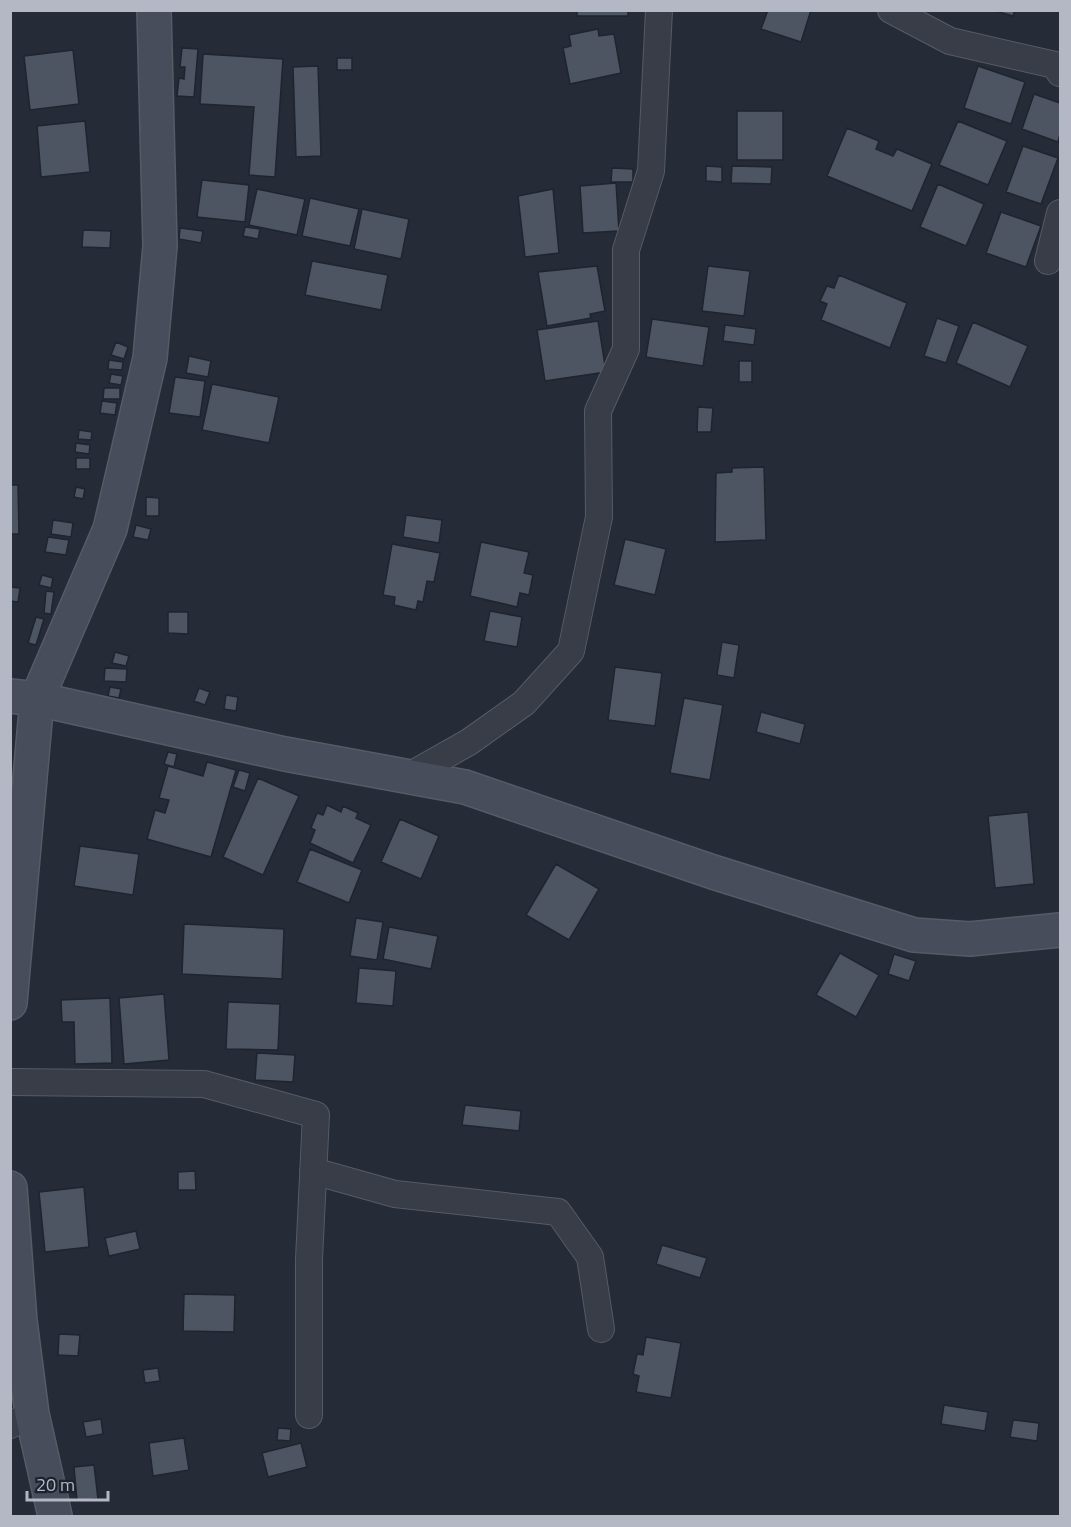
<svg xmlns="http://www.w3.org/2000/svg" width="1071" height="1527" font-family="'Titillium Web',sans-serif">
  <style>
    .building { fill: #4d5563; stroke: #1f252f; stroke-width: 1.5 }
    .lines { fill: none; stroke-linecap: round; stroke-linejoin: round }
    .street-casing { stroke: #565b66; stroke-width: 28 }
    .secondary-casing { stroke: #565b66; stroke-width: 36 }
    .street { stroke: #383d48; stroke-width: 26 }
    .secondary { stroke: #474d5b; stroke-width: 33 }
  </style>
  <rect width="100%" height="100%" fill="#252b37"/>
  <!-- building -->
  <path class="building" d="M577,10h51v6h-51z
    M768,10h43l-10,32 -40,-13z
    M992,10h23l-2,6z
    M598,29l1,7 15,-2 7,39 -51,11 -7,-36 8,-2 -2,-11z
    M182,48l16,1 -4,48 -17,-1 2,-18 5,1 1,-12h-5z
    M73,50l6,54 -49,6 -6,-54z
    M203,54l80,5 -8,118 -26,-2 5,-68 -54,-3z
    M337,58h15v12h-15z
    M318,66l3,90 -25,1 -3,-90z
    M978,66l47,16 -14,42 -47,-16z
    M1034,94l26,9v31l-2,8 -36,-13z
    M737,111h46v49h-46z
    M85,121l5,51 -49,5 -4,-51z
    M958,121l49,20 -19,44 -49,-20z
    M847,128l32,13 -3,8 17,7 4,-7 35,15 -20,47 -85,-35z
    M1023,146l35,12 -17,46 -35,-12z
    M706,166l16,1v15l-16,-1z
    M732,166l40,1 -1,17 -40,-1z
    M612,168l21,1v13h-22z
    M202,180l47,5 -4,37 -48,-5z
    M616,183l3,48 -36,2 -3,-47z
    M938,184l46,20 -18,42 -46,-19z
    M257,189l48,10 -8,36 -48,-10z
    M553,189l6,64 -34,4 -7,-61z
    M310,198l49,11 -9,37 -48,-10z
    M362,209l47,10 -8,40 -47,-10z
    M1001,212l40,14 -15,41 -40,-14z
    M245,227l15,2 -2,10 -15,-3z
    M180,228l23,3 -2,12 -22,-4z
    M83,230l28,1 -1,17 -28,-1z
    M312,261l76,14 -7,35 -76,-15z
    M597,266l8,45 -15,3 1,4 -44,8 -9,-54z
    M708,266l42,5 -6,45 -42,-5z
    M839,275l68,28 -17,45 -69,-28 6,-16 -7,-3 7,-15 7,2z
    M937,318l22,8 -13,37 -22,-7z
    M652,319l57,8 -6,39 -57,-9z
    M598,321l8,51 -61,9 -8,-51z
    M973,322l55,24 -18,41 -54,-24z
    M725,325l31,4 -2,16 -31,-4z
    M116,342l12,5 -4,12 -13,-4z
    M189,356l22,5 -3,16 -22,-4z
    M109,360l14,2 -1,8 -14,-1z
    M739,361h13v21h-13z
    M111,374l12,2 -2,9 -12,-2z
    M175,377l30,4 -5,36 -31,-4z
    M212,384l67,13 -10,46 -67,-13z
    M104,388h16v11h-17z
    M102,401l15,2 -2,12 -15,-2z
    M698,407l15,1 -2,24h-14z
    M79,430l13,2 -1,8 -13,-1z
    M76,443l14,2 -1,9 -14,-2z
    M76,458h14v11h-14z
    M764,467l2,73 -51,2 1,-69 16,-1v-4z
    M10,485h8l1,49h-9z
    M76,487l9,2 -2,10 -9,-2z
    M146,497l13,1v18h-13z
    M406,515l36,5 -3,23 -36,-6z
    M53,520l20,3 -2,14 -20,-3z
    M136,525l15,4 -3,11 -15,-3z
    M48,537l21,3 -3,15 -21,-3z
    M625,539l41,10 -11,46 -41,-10z
    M481,542l48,10 -5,21 9,2 -4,20 -9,-2 -3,14 -47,-11z
    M392,544l48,9 -6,29 -7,-1 -4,21 -5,-1 -2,9 -22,-5 1,-8 -12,-2z
    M42,575l11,3 -2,10 -12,-3z
    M10,587l10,1 -2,14 -8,-1z
    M46,591l8,1 -3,22 -7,-1z
    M490,611l32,6 -5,30 -33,-6z
    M168,612h20v22l-20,-1z
    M36,617l8,2 -8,26 -8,-2z
    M722,642l17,3 -5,33 -17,-3z
    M115,652l14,4 -3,10 -14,-3z
    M615,667l47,6 -7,53 -47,-6z
    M105,668l22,1 -1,13 -22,-1z
    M110,687l11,2 -2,9 -11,-2z
    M199,688l11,4 -5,13 -11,-4z
    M226,695l12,2 -2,14 -12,-2z
    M684,698l39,7 -13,75 -40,-7z
    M761,712l44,12 -5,20 -44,-12z
    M168,752l9,2 -3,13 -10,-3z
    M207,762l29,8 -25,87 -64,-18 8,-29 10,3 4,-13 -10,-2 9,-32 35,10z
    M239,770l11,3 -5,18 -12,-4z
    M258,778l41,18 -36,79 -40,-18z
    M327,805l14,7 2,-6 15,7 -2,5 15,7 -18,38 -43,-20 5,-13 -4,-2 6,-15 6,2z
    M1028,812l6,72 -39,4 -7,-72z
    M400,819l39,17 -18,43 -40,-17z
    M80,846l59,8 -6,41 -59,-9z
    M310,849l52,21 -13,33 -52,-21z
    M556,864l43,25 -30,51 -43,-25z
    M356,918l27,4 -6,38 -27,-4z
    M184,924l100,5 -2,50 -100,-5z
    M389,927l49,9 -7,33 -48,-10z
    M840,953l39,22 -23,42 -40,-22z
    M894,954l22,7 -7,20 -21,-7z
    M359,968l37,3 -3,35 -37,-3z
    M164,994l5,66 -45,4 -5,-66z
    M110,998l2,65 -37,1 -1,-42h-12l-1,-22z
    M228,1002l52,2 -2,46 -52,-1z
    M257,1053l38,2 -2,27 -38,-2z
    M465,1105l56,6 -2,20 -57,-6z
    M195,1171l1,19h-18v-18z
    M84,1187l5,60 -44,5 -6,-60z
    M136,1231l4,18 -31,7 -4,-18z
    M662,1245l45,13 -7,20 -44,-14z
    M184,1294l51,1 -1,37 -51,-1z
    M59,1334l21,1 -2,21 -20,-1z
    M646,1337l35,6 -10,55 -35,-6 3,-16 -6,-2 4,-20 6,1z
    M158,1368l2,13 -15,2 -2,-13z
    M944,1405l44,7 -3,19 -44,-7z
    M101,1419l2,15 -17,3 -3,-15z
    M1013,1420l26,3 -2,18 -27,-4z
    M278,1428l13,1 -1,12 -13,-1z
    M184,1438l5,32 -36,6 -4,-33z
    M301,1443l6,24 -39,10 -6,-24z
    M94,1465l4,34 -21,2 -3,-34z"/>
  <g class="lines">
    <!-- street casing -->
    <g class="street-casing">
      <path id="street" d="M891,10l59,31 105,24 5,8
        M1048,261l12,-48
        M407,777l62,-35 55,-39 47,-52 28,-134 -1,-106 28,-62v-99l25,-79 8,-161
        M10,1082l194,2 112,31 -7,144v156
        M313,1171l82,23 163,18 32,45 11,72
        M10,1425l22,-11"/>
    </g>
    <!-- secondary casing -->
    <g class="secondary-casing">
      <path id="secondary" d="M10,696l27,3 248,55 180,33 248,85 201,63 56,4 90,-9
        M10,1003l27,-304 73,-170 40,-171 10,-112 -6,-236
        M10,1188l10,133 12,93 23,102"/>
    </g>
    <!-- street -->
    <use href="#street" class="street"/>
    <!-- secondary -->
    <use href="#secondary" class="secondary"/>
  </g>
  <!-- border -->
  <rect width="1071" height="1527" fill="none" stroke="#b3b8c4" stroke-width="24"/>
  <!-- scale -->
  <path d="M27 1491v9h81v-9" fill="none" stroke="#b3b8c4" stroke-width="3"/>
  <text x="36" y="1491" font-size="18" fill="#b3b8c4" stroke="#1d232d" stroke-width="4.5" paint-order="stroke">20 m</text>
</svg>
